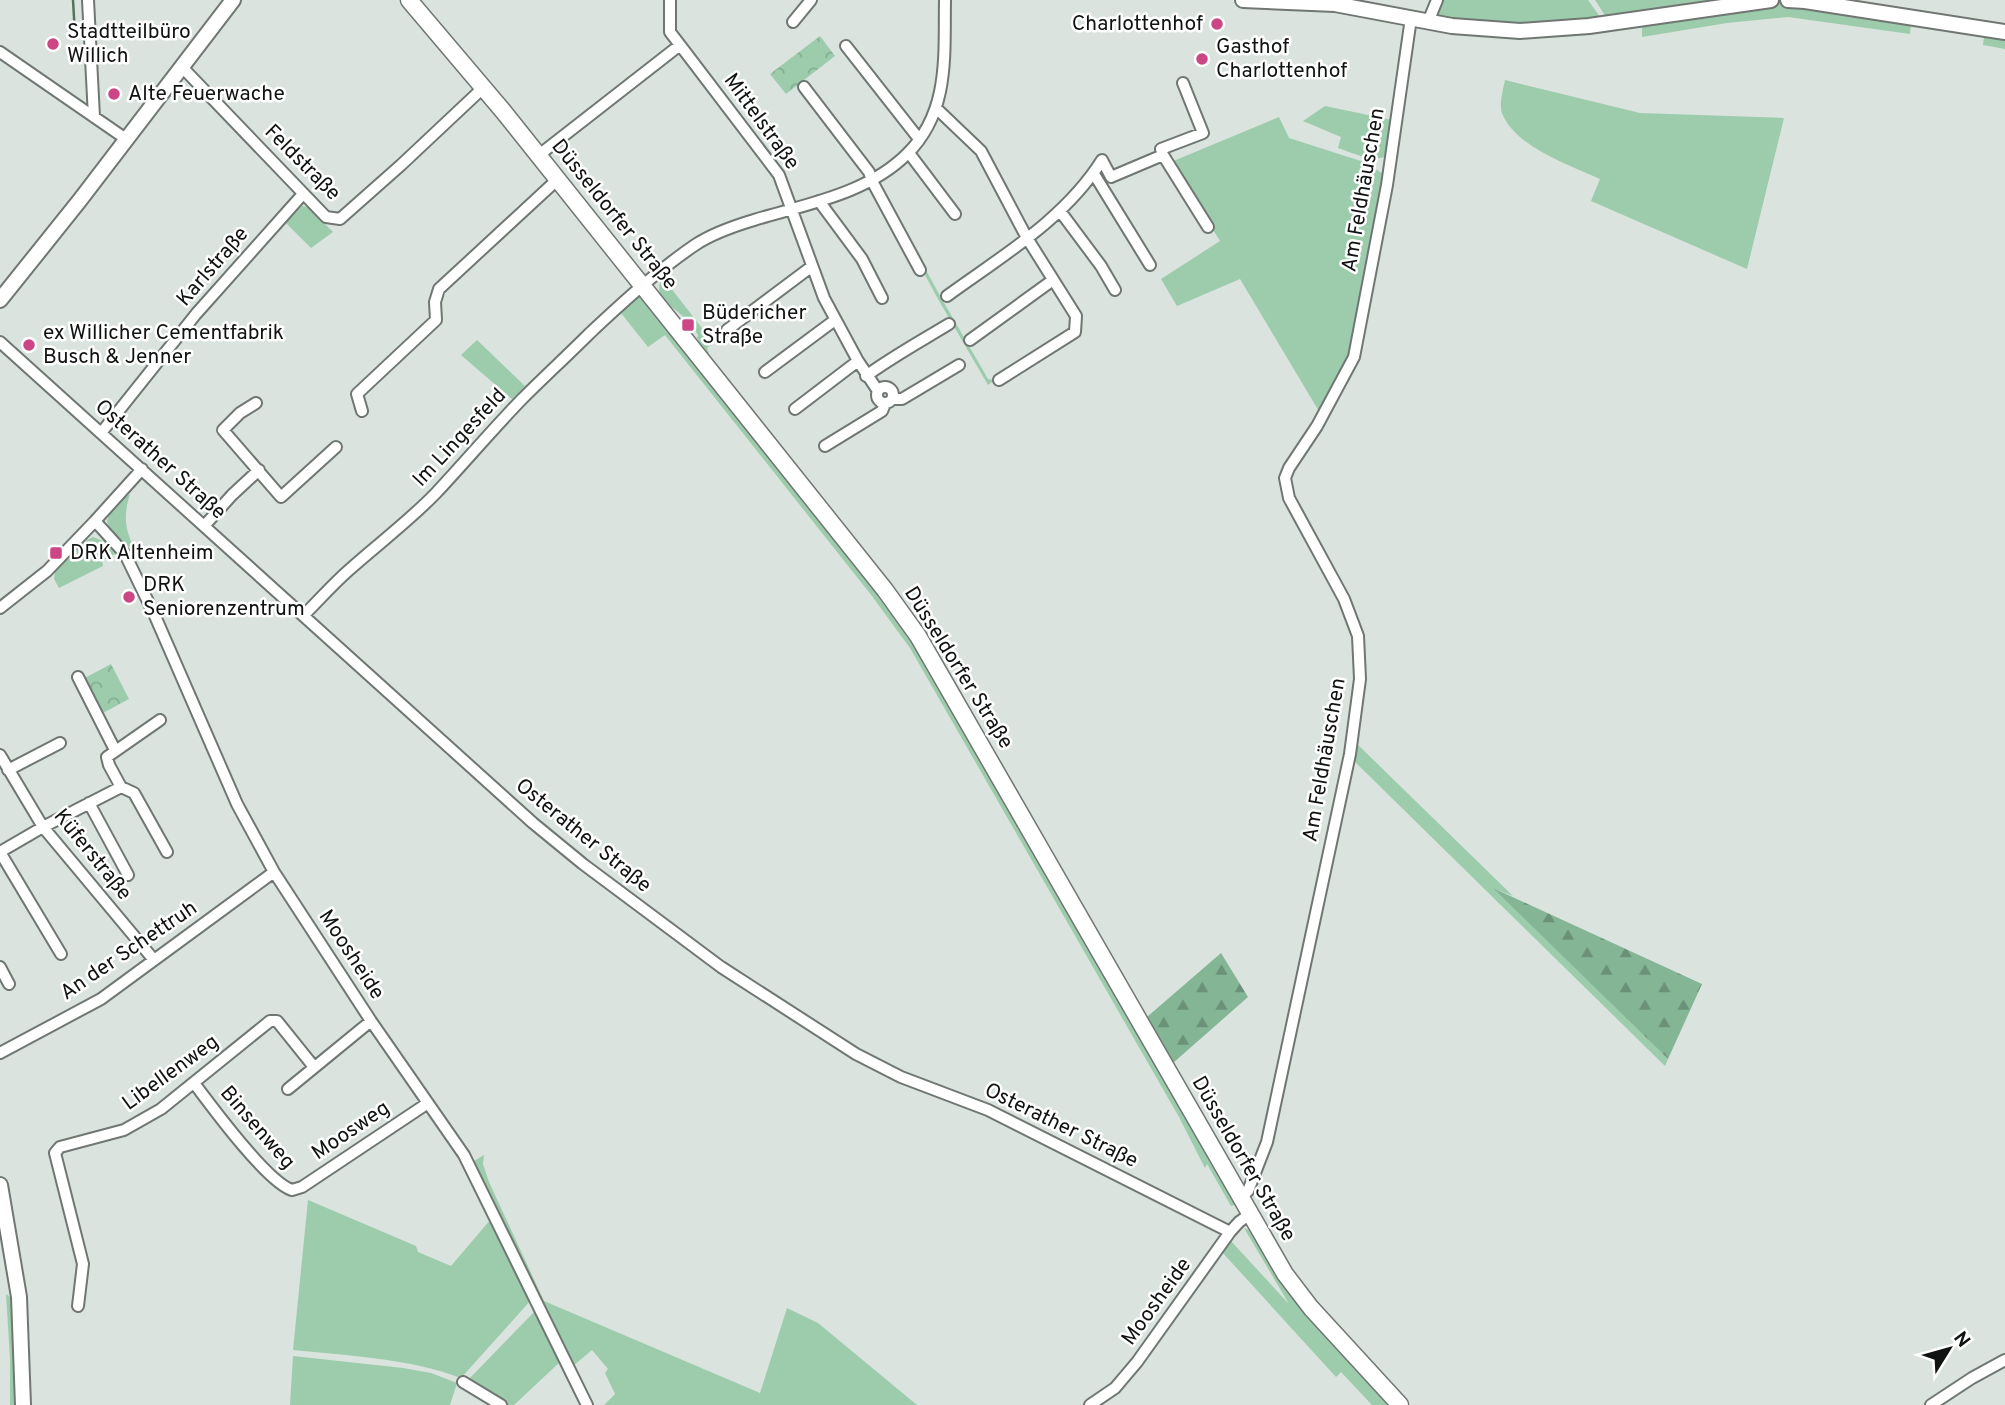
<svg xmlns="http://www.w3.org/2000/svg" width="2005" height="1405" font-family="Overpass,sans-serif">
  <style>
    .green { fill: #9cccac }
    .forest { fill: url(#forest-firs) }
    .park { fill: url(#park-crowns) }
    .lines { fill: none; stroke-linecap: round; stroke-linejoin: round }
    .stream { stroke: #52745e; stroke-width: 2.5 }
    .minor-casing { stroke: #707772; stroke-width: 14 }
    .tertiary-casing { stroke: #707772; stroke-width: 18 }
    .secondary-casing { stroke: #707772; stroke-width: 19 }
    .minor { stroke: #fff; stroke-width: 10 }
    .tertiary { stroke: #fff; stroke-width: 14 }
    .secondary { stroke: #fff; stroke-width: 16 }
    .poi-dot { fill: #cc4584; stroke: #fff; stroke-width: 2.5 }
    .labels { text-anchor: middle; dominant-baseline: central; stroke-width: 5; stroke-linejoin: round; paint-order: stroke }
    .poi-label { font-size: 21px; fill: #101311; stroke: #fff; text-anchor: start }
    .street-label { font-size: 21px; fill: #101311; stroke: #fff }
  </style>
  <defs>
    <pattern id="forest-firs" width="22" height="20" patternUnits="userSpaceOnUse" patternTransform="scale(1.75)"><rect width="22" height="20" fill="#84b595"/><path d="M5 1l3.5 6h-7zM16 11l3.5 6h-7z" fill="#6b9278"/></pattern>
    <pattern id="park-crowns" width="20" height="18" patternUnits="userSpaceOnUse" patternTransform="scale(1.75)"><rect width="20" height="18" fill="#9cccac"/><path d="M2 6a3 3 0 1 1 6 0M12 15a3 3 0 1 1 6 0" fill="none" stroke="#85ae93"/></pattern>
  </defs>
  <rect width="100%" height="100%" fill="#dae3dd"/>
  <!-- green -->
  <path class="green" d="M1442,0h146l15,21 -99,7 -64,-8 -4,-5z
    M1595,0h145l-132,20z
    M1774,3l35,1 196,32v13l-22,-4 1,-9 -73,-12 -1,10 -122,-17 -61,6 -85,14v-12c-18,3 -36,8 -54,10 -57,6 -113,0 -169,-8l52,6z
    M1505,80l135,33 144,5 -37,151 -156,-68 9,-22c-31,-14 -85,-32 -98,-66 -3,-9 1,-23 3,-33z
    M1325,106l67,14 -4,35c-15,9 -34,-2 -50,-7l3,-11 -38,-16z
    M1279,117l10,21 75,24 21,13 -35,182 -30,56 -80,-134 -63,27 -16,-27 59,-38 -49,-79z
    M882,189l57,105 49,85 7,1 -7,5 -50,-86 -59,-109z
    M302,206l6,1 25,25 -22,16 -25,-25z
    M663,278l46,59 4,1 13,-10 3,3 -22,17 3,9 214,271 99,172 -4,-1 -82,-143 -231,-302 -9,-16 1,-3c-4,-6 -9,-13 -14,-18 -11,-10 -34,-22 -21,-39z
    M642,296l266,334 330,574 -7,2 -24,-42 -2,4 -26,-51 -269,-469 -38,-52 -207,-261 -17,12 -27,-34 16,-16z
    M477,340l48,46 -13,13 -51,-44z
    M130,494c-6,20 -6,32 3,52l-6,1 -18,-20 -2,-6c3,-11 13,-21 23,-27z
    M93,537l10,4 12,13 -13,7 1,5 -44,22 -5,-9 1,-8 28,-29z
    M1354,741l159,155 -18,-7 173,170 -3,7 -313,-307z
    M484,1155l-1,9 6,18 55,119 216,92 27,-85 31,15 99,82h-313l11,-11 -10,-21 3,-4 -16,-19 -19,16 -99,-205z
    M308,1200l108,46 2,6 33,14 40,-47 40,81 -70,78c-53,-20 -112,-22 -168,-28z
    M1244,1228l10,4 139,173h-21l-31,-33 -5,5 -114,-125 8,-12 59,64z
    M6,1294l9,7 4,104h-9v-47z
    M536,1310l25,51 -47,44h-8l-38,-25z
    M293,1356l110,12 28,5 26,10 -7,22h-160z"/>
  <!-- forest -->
  <path class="forest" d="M1493,888l209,96 -34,75z
    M1221,953l27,44 -75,66 -26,-46z"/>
  <!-- park -->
  <path class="park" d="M820,36l15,20 -49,38 -16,-20z
    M111,664l18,35 -26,14 -4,-8 -3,2 -15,-27z"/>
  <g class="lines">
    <!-- stream -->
    <path class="stream" d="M73,0l2,35"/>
    <!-- minor casing -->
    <g class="minor-casing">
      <path id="minor" d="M88,0l6,117
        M670,0v32l10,13
        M793,22l18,-22
        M1428,22l9,-22
        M846,46l73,93
        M0,52l126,87
        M182,67l144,150 14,2 61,-54 83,-78
        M804,87l65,85 3,9 48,89
        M936,108l45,43 46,87 49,78 -1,16 -76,48
        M909,153l46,61
        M539,155l141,-110 99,130 45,123 34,63 20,30
        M1163,155l-2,-6 42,-16 -20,-50
        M1094,174l56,91
        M819,201l43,58 20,39
        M1060,211l41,55 14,24
        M947,296c55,-40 118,-77 155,-136l9,17 52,-22 45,72
        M727,330l84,-63
        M970,340l83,-60
        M0,342l533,481 50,41 138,103 135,87 45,23 87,33 242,122
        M765,372l70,-52
        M866,376c26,-19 55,-35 83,-52
        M877 395a8 8 0 1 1 16 0a8 8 0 1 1-16 0Z
        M893,399h9l57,-34
        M256,403l-16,10 -17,17 58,67 55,-50
        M795,409l63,-48
        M362,411l-5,-17 79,-74 -1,-18 4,-13 119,-110
        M101,433l95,-119 107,-120
        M825,446l57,-35 3,-7
        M95,521l30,33 30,62 82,188 37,68 97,149 93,134 123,250
        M205,525l27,-30 27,-25
        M0,608l47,-37 48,-50 47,-52
        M304,615c15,-15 29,-31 45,-45 29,-26 60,-49 87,-77 29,-31 56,-63 86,-94 22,-22 46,-44 68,-66 34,-32 67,-62 105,-88 18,-12 39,-19 59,-25 52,-16 113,-26 153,-66 43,-42 37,-99 38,-154
        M78,677l37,73
        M0,755l43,72 111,133
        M8,770l52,-27
        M121,787l-12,-22 -2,-8 53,-37
        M89,803l39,72
        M0,852l43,-25 78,-40 13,6 33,59
        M0,852l61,102
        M0,967l9,17
        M0,1053l101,-54 173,-127
        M194,1083c18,24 73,99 98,107l10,-3 126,-84
        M288,1089l83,-68
        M1240,1197l8,-6 19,-49 83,-388 10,-75 -2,-43 -14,-37 -55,-101 -4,-20 4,-10 28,-42 37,-69 33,-172 24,-167
        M78,1306l5,-42 -28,-111 5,-6 64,-17 37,-21 109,-88h7l37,46
        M463,1382l38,23
        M1090,1405l25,-17 22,-26 93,-130 9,-10 11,-8
        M1931,1405l41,-27 33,-18"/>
    </g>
    <!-- tertiary casing -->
    <g class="tertiary-casing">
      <path id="tertiary" d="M1243,0l92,4 117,22 68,5 69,-5 182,-26
        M1788,0l17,1 200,31
        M0,300l80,-100 153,-200
        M0,1185l19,112 4,108"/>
    </g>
    <!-- secondary casing -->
    <g class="secondary-casing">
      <path id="secondary" d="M409,0l94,111 382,479 33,46 367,638 26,34 89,97"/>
    </g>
    <!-- minor -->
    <use href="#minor" class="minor"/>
    <!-- tertiary -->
    <use href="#tertiary" class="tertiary"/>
    <!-- secondary -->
    <use href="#secondary" class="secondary"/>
  </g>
  <!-- markers -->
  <g class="poi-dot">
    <circle cx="1217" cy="24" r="7"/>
    <circle cx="53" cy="44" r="7"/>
    <circle cx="1202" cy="59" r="7"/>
    <circle cx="114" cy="94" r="7"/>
    <rect x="681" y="318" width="14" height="14" rx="3.5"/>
    <circle cx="29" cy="345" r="7"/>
    <rect x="49" y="546" width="14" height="14" rx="3.5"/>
    <circle cx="129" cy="597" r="7"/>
  </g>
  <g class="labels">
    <!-- poi labels -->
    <g class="poi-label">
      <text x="1203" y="24" text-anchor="end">Charlottenhof</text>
      <text x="67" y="32">Stadtteilbüro<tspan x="67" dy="24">Willich</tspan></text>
      <text x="1216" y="47">Gasthof<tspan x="1216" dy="24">Charlottenhof</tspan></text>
      <text x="128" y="94">Alte Feuerwache</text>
      <text x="702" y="313">Büdericher<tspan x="702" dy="24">Straße</tspan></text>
      <text x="43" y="333">ex Willicher Cementfabrik<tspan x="43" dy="24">Busch &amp; Jenner</tspan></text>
      <text x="70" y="553">DRK Altenheim</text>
      <text x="143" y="585">DRK<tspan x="143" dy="24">Seniorenzentrum</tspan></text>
    </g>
    <!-- street labels -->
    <g class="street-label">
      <text transform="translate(761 122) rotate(54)">Mittelstraße</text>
      <text transform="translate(302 163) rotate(45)">Feldstraße</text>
      <text transform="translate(1364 190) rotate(-80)">Am Feldhäuschen</text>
      <text transform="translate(614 215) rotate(51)">Düsseldorfer Straße</text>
      <text transform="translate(213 267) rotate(-49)">Karlstraße</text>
      <text transform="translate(460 438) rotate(-47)">Im Lingesfeld</text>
      <text transform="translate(160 460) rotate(42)">Osterather Straße</text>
      <text transform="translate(958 668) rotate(58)">Düsseldorfer Straße</text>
      <text transform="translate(1325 760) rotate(-80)">Am Feldhäuschen</text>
      <text transform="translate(583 836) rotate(39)">Osterather Straße</text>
      <text transform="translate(92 855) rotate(51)">Küferstraße</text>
      <text transform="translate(129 951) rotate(-34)">An der Schettruh</text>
      <text transform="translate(351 955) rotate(57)">Moosheide</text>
      <text transform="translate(171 1073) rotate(-36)">Libellenweg</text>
      <text transform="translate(1061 1126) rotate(26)">Osterather Straße</text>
      <text transform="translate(257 1128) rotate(49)">Binsenweg</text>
      <text transform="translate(351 1131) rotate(-34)">Moosweg</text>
      <text transform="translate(1243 1159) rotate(60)">Düsseldorfer Straße</text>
      <text transform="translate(1157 1302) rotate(-54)">Moosheide</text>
    </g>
  </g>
  <!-- north arrow -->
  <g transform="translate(1949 1349) rotate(53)" stroke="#ffffff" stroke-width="5" paint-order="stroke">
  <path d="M0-5L12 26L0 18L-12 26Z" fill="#101311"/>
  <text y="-10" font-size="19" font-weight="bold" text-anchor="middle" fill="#101311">N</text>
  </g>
</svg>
